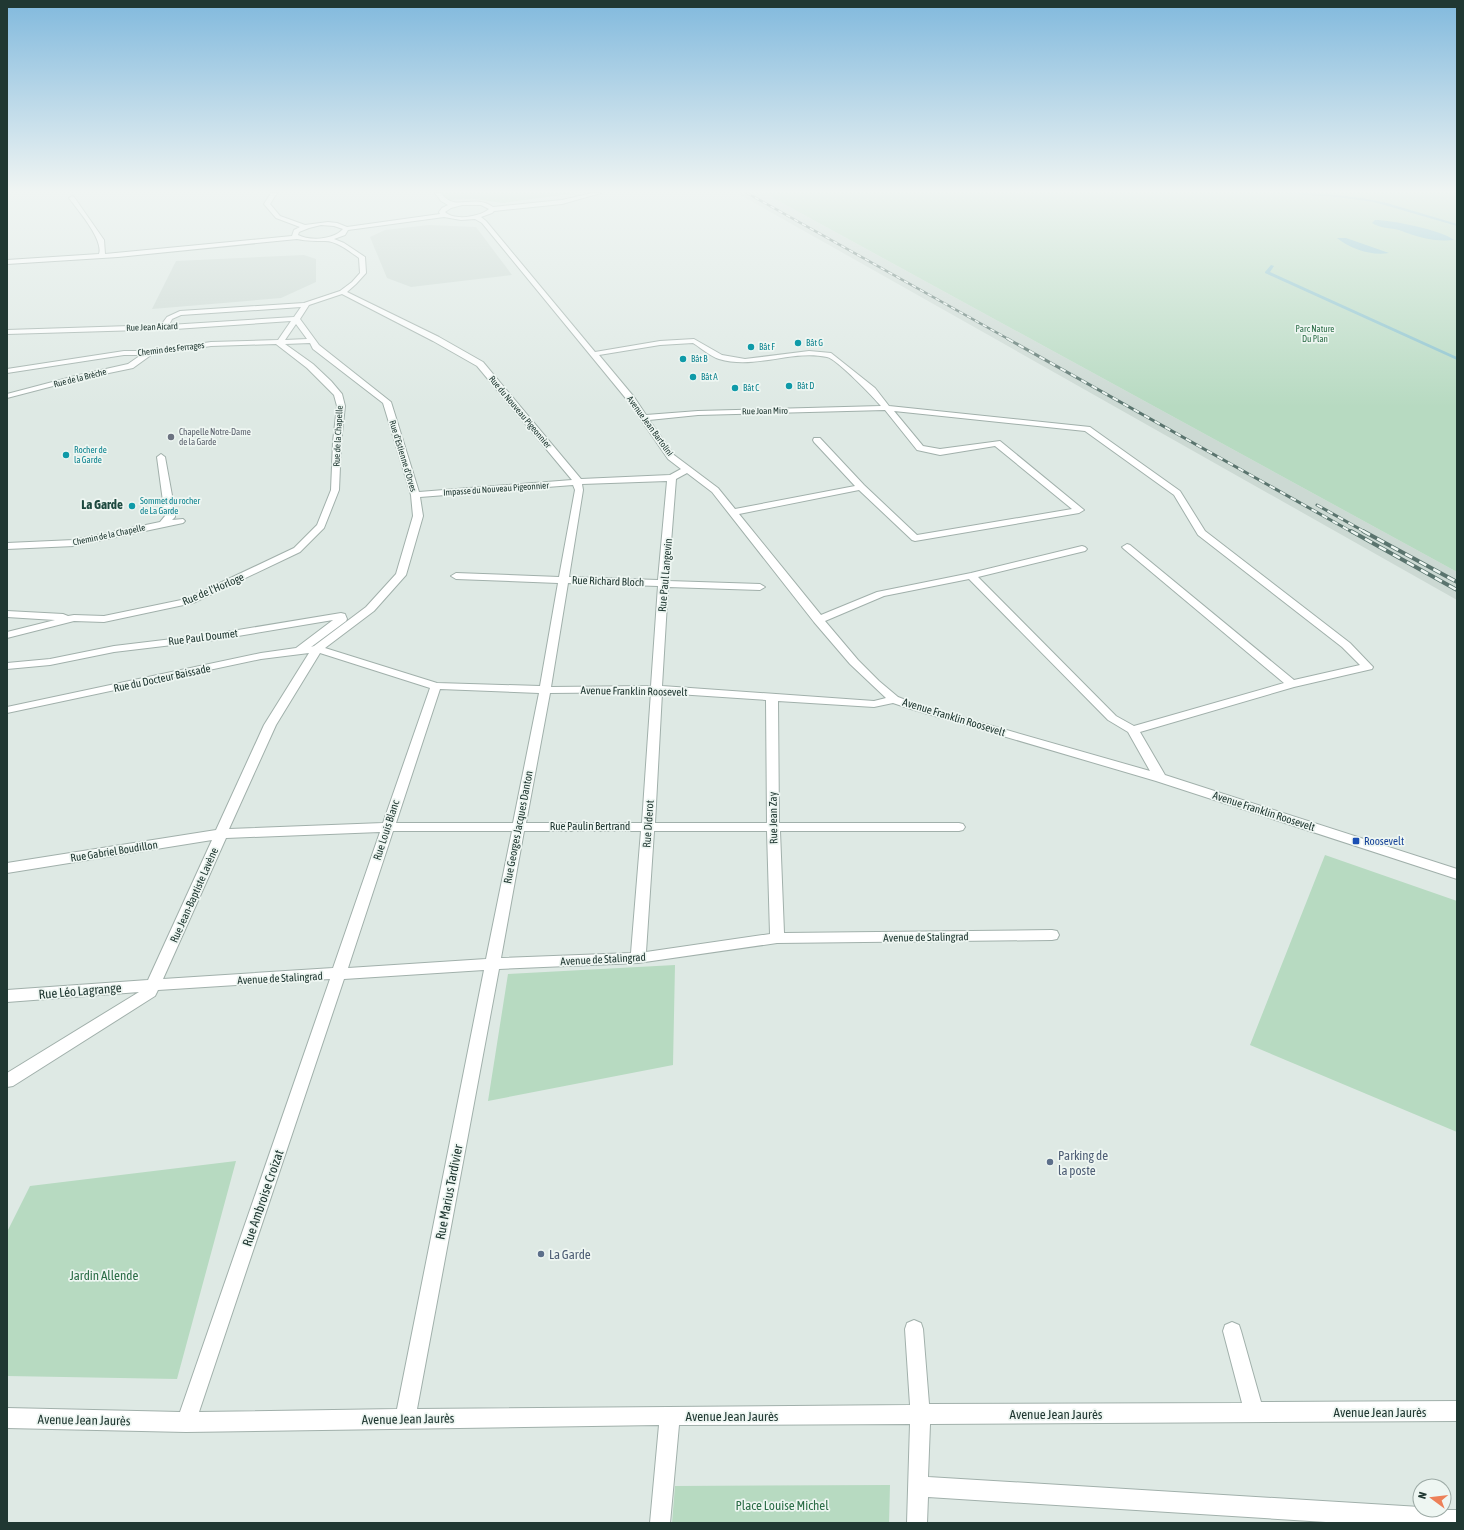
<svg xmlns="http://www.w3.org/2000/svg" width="1464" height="1530" font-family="'Asap Condensed',sans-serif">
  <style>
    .built { fill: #ccd9d3 }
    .green { fill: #b7dac1 }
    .water { fill: #87c1cd }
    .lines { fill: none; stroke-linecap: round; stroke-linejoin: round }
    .stream { fill: #87c1cd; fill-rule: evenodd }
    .minor-casing { stroke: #a1b0ab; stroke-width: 2 }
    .minor { fill: #fff; fill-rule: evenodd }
    .rail-far2-casing { stroke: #5a746e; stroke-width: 2.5 }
    .rail-far1-casing { stroke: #5a746e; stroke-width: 3 }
    .rail-casing { stroke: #5a746e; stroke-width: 4 }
    .rail-far2 { stroke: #eef6f2; stroke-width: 1.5; stroke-dasharray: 4.5; stroke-linecap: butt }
    .rail-far1 { stroke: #eef6f2; stroke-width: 2; stroke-dasharray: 6; stroke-linecap: butt }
    .rail { stroke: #eef6f2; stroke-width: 2.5; stroke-dasharray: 8; stroke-linecap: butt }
    .culture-dot { fill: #0f9aa8; stroke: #eef6f2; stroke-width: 1.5 }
    .worship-dot { fill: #6b7280; stroke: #eef6f2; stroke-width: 1.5 }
    .transit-dot { fill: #1a4fb4; stroke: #eef6f2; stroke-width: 1.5 }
    .service-dot { fill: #5c6f8a; stroke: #eef6f2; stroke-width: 1.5 }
    .labels { text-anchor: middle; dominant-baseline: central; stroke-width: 3.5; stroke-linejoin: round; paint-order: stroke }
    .far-street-label { font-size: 9px; fill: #203832; stroke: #eef6f2 }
    .far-park-label { font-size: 9px; fill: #2c6d47; stroke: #eef6f2 }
    .far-culture-label { font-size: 9px; fill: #0d838f; stroke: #eef6f2; text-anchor: start }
    .far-worship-label { font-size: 9px; fill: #5b616d; stroke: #eef6f2; text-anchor: start }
    .street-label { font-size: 11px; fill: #203832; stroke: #eef6f2 }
    .transit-label { font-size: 11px; fill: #164399; stroke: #eef6f2; text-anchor: start }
    .far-district-label { font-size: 13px; font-weight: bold; fill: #1d493f; stroke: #eef6f2 }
    .near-street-label { font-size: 13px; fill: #203832; stroke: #eef6f2 }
    .near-service-label { font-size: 13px; fill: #4e5e75; stroke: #eef6f2; text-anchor: start }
    .near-park-label { font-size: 13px; fill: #2c6d47; stroke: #eef6f2 }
  </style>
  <rect width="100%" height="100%" fill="#dee9e4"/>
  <!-- built -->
  <path class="built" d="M737,193h27l693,379v28z
    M429,225l47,2 36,48 -101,12 -24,-9 -17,-41 15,-7z
    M304,255l12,4v23l-35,16 -129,11 24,-48z"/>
  <!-- green -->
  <path class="green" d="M438,193h138l-73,10 -28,-4 -32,1z
    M764,193h693v379z
    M1325,855l132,46v231l-207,-87z
    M675,965l-2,100 -185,36 20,-127z
    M236,1161l-59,218 -170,-3v-144l23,-46z
    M890,1485l-1,38h-217l3,-37z"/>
  <!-- water -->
  <path class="water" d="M1375,220c16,0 67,10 79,20 -21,2 -36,-3 -55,-10 -9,-2 -19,-2 -27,-7z
    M1337,238h9l43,15c-17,3 -39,-4 -52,-15z"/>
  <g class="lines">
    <!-- stream -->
    <path class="stream" d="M1284,193l40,1 38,4 25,5 70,21v2l-83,-24 -37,-5z
      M1271,265l3,1 -4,6 187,85v3l-192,-87v-1z"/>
    <!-- minor casing -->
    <g class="minor-casing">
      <path id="minor" d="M271,193h6l-7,11 10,12 25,9 23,-3 9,1 10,4 93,-13 -1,-2 3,-4 6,-3 -7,-4 -6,-8h6c14,20 31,0 52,14l69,-7 30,-7h9l-39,11 -68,7 -2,2 -11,4 5,4 109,131 65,-11 34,-2 28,16 23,4 64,-8 22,2 44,35 14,18 201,21 90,64 25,40 145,112 23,24 -1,2 -78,18 -154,45 25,43 292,94v10l-301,-98 -245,-72 -18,-6 -19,4 -96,-6 1,122h180l4,1 2,3 -2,3 -4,1h-179l4,102 268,-3 5,1 2,4 -2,4 -5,1 -275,3 -139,20 -139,6 -82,440 493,-4 -5,-76 2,-6 7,-3 7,3 2,6 6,75 313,-1 -19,-72 2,-6 7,-3 7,3 2,6 20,71 196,-1v20l-527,3 -2,53 492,30v3h37v13h-115l-414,-26 -1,26h-20l3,-99 -231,1 -9,98h-20l9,-98 -473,7 -179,-4v-20l173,4 150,-433 -172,11 -3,6 -142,90 -6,1v-14l132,-81 -132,10v-12l141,-10 64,-140 -205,33v-10l209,-33 48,-105 45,-72 -48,6 -254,54v-6l254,-54 35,-5 37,-28 -119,20 -100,12 -64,13 -43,4v-6l43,-4 64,-13 100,-12 127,-21 4,1 2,5 -1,2 -35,26 3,-1 52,-39 30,-33 17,-58 -2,-21 -28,-92 -70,-54 -3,-6 -25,1 28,20 18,17 11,13 3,12 -4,36 -2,48 -15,38 -24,24 -107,51 -89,19 -30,-1 -67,17v-6l48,-12 -48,-3v-6l56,3 5,2 6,-1 30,1 82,-17 108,-51 23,-23 14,-35 2,-48 4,-36 -3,-11 -27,-27 -31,-24 -65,2 -60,9 -18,13 -53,11 -73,19v-4l72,-19 49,-11 13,-9h-17l-117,18v-4l117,-18h25l62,-9 67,-2 13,-19 -116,8 -168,5v-4l154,-5 6,-8 13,-6 124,-8 36,-12 12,-9 8,-9 -1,-15c-10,-7 -22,-17 -34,-17 -10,0 -18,0 -28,-2l-179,18 -111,7v-4l92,-6c5,-14 -21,-44 -30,-56l3,-2 2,1 30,43 1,14 187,-18 2,-6 6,-3 -24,-9 -12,-14zM462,205h19l8,4c-9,8 -35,12 -44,3l6,-4zM444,217l17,3 14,-1 7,4 146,178 40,58 13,10 -11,6 -89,4 -98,-117 -44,-25 -92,-45 9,-8 10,-11 -1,-16 -21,-14 -10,-4 11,-4 3,-5zM321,225l13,1 9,3c-9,11 -34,12 -45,6l1,-3 10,-4zM342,294l91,47 44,25 95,114 -153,12 -28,-90 -72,-57 -19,-26 9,-14zM301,307l-7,10 -125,8 3,-6 9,-4zM296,324l11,15 -22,1zM693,343c8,5 17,13 26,16 36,11 73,-10 108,-2 10,2 46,40 54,49l-183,5 -52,4 -12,-18 -35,-42 61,-10zM885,410l32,40 23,5 55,-9 77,63 -155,26 -53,-50 -44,-47h-6l-1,2 1,2 41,44 -120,23 -17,-21 -44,-33 -25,-35 49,-5zM894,411l191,20 89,64 24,40 144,112 18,18 -66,15 -164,-135 -3,-1 -5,3 2,2 160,134 -150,43 -18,-10 -138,-139 107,-26 2,-2 -2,-2 -3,-1 -111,27 -94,19 -56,23 -82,-101 120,-24 53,50 3,1 164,-28 5,-3 -84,-69 -60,8 -17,-3zM687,473l25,19 102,130 36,42 36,34 -12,3 -212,-15 6,-99 92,3 5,-3 -5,-3 -92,-3 8,-102zM667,481l-9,99 -89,-3 14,-87 -1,-6zM573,485l2,5 -16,87 -103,-4 -5,3 5,3 102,4 -18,103 -103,-3 -112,-35 49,-37 32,-36 17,-59 -3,-19zM969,579l139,141 20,12 22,39 -231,-66 -21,-8 -19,-16 -21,-21 -33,-39 59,-25zM568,583l90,3 -7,100 -100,1zM320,653l110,35 -47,135 -154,6 47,-104zM440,689l99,4 -26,130h-117zM651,692l-9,131h-116l24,-130zM662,693l104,7 1,123h-112zM393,831h119l-26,128 -138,9zM524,831h117l-10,122 -130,5zM654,831h113l3,103 -124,18zM380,832l-47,136 -170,11 63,-141zM484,970l-87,439 -198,3 145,-433z
        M161,454l4,3 10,55v5l-3,3 11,-1 2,2 -2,2 -109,23 -67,3v-6l67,-3 86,-18 5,-6 -8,-59z"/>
    </g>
    <!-- minor -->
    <use href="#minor" class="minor"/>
    <!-- rail-far2 casing -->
    <g class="rail-far2-casing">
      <path id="rail-far2" d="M747,193l263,147"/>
    </g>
    <!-- rail-far1 casing -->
    <g class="rail-far1-casing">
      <path id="rail-far1" d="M1008,339l344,193
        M1317,505l48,27"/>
    </g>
    <!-- rail casing -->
    <g class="rail-casing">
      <path id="rail" d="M1351,531l106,59
        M1363,531l94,51"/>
    </g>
    <!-- rail-far2 -->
    <use href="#rail-far2" class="rail-far2"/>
    <!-- rail-far1 -->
    <use href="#rail-far1" class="rail-far1"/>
    <!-- rail -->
    <use href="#rail" class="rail"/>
  </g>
  <!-- sky -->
  <linearGradient id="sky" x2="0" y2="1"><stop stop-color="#81b9dd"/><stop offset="0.47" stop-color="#f0f5f3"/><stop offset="1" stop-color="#f0f5f3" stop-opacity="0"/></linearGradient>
  <rect width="1464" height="407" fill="url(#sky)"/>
  <!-- markers -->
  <g class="culture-dot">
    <circle cx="798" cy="343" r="4"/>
    <circle cx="751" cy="347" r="4"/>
    <circle cx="683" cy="359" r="4"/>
    <circle cx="693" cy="377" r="4"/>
    <circle cx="789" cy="386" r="4"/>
    <circle cx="735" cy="388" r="4"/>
    <circle cx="66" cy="455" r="4"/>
    <circle cx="132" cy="506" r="4"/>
  </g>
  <circle class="worship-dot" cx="171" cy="437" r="4"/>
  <rect class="transit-dot" x="1352" y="837" width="8" height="8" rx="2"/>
  <g class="service-dot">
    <circle cx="1050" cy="1162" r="4"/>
    <circle cx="541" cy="1254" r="4"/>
  </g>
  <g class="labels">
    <!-- far-street labels -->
    <g class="far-street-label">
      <text transform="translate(152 327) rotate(-2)">Rue Jean Aicard</text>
      <text transform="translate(171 349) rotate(-7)">Chemin des Ferrages</text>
      <text transform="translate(80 378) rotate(-14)">Rue de la Brèche</text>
      <text transform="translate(765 411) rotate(-1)">Rue Joan Miro</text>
      <text transform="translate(520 412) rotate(50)">Rue du Nouveau Pigeonnier</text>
      <text transform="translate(650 426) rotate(54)">Avenue Jean Bartolini</text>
      <text transform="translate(338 436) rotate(-87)">Rue de la Chapelle</text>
      <text transform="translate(403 456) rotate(73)">Rue d'Estienne d'Orves</text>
      <text transform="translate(496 489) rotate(-4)">Impasse du Nouveau Pigeonnier</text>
      <text transform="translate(109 535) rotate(-12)">Chemin de la Chapelle</text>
    </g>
    <!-- far-park labels -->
    <g class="far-park-label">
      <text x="1315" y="329">Parc Nature<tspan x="1315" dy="10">Du Plan</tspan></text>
    </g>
    <!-- far-culture labels -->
    <g class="far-culture-label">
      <text x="806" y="343">Bât G</text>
      <text x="759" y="347">Bât F</text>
      <text x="691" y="359">Bât B</text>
      <text x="701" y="377">Bât A</text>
      <text x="797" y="386">Bât D</text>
      <text x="743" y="388">Bât C</text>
      <text x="74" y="450">Rocher de<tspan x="74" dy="10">la Garde</tspan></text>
      <text x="140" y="501">Sommet du rocher<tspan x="140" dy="10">de La Garde</tspan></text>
    </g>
    <!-- far-worship labels -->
    <g class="far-worship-label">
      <text x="179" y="432">Chapelle Notre-Dame<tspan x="179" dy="10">de la Garde</tspan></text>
    </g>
    <!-- street labels -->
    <g class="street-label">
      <text transform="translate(665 575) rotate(-85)">Rue Paul Langevin</text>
      <text transform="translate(608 581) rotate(2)">Rue Richard Bloch</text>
      <text transform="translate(213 589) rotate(-23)">Rue de l'Horloge</text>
      <text transform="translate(203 637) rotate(-7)">Rue Paul Doumet</text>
      <text transform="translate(162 678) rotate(-12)">Rue du Docteur Baissade</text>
      <text transform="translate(634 691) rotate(1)">Avenue Franklin Roosevelt</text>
      <text transform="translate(954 717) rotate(17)">Avenue Franklin Roosevelt</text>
      <text transform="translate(1264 811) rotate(18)">Avenue Franklin Roosevelt</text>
      <text transform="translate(773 818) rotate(-91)">Rue Jean Zay</text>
      <text transform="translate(648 824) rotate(-86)">Rue Diderot</text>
      <text x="590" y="826">Rue Paulin Bertrand</text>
      <text transform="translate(518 827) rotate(-79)">Rue Georges Jacques Danton</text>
      <text transform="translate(386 830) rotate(-72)">Rue Louis Blanc</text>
      <text transform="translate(114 851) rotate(-9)">Rue Gabriel Boudillon</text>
      <text transform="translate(194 895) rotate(-66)">Rue Jean-Baptiste Lavène</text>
      <text transform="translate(926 937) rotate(-1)">Avenue de Stalingrad</text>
      <text transform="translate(603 959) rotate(-3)">Avenue de Stalingrad</text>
      <text transform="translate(280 978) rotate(-3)">Avenue de Stalingrad</text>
    </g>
    <!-- transit labels -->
    <g class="transit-label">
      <text x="1364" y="841">Roosevelt</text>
    </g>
    <!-- far-district labels -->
    <g class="far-district-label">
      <text x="102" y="504">La Garde</text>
    </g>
    <!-- near-street labels -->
    <g class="near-street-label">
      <text transform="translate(80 991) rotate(-5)">Rue Léo Lagrange</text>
      <text transform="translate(449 1192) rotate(-79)">Rue Marius Tardivier</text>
      <text transform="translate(263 1198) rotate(-71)">Rue Ambroise Croizat</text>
      <text x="1380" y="1412">Avenue Jean Jaurès</text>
      <text x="1056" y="1414">Avenue Jean Jaurès</text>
      <text x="732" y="1416">Avenue Jean Jaurès</text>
      <text transform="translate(408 1419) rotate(-1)">Avenue Jean Jaurès</text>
      <text transform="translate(84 1420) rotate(1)">Avenue Jean Jaurès</text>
    </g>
    <!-- near-service labels -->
    <g class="near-service-label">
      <text x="1058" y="1155">Parking de<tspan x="1058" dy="15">la poste</tspan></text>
      <text x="549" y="1254">La Garde</text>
    </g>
    <!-- near-park labels -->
    <g class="near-park-label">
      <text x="104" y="1275">Jardin Allende</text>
      <text x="782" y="1505">Place Louise Michel</text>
    </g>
  </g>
  <!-- border -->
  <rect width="1464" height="1530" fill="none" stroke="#203832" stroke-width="16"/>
  <!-- north arrow -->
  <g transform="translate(1432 1498) rotate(285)"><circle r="19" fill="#eef6f2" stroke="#9caaa5"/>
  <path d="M0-3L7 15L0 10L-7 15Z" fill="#ed8058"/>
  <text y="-6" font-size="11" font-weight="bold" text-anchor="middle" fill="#203832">N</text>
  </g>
</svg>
